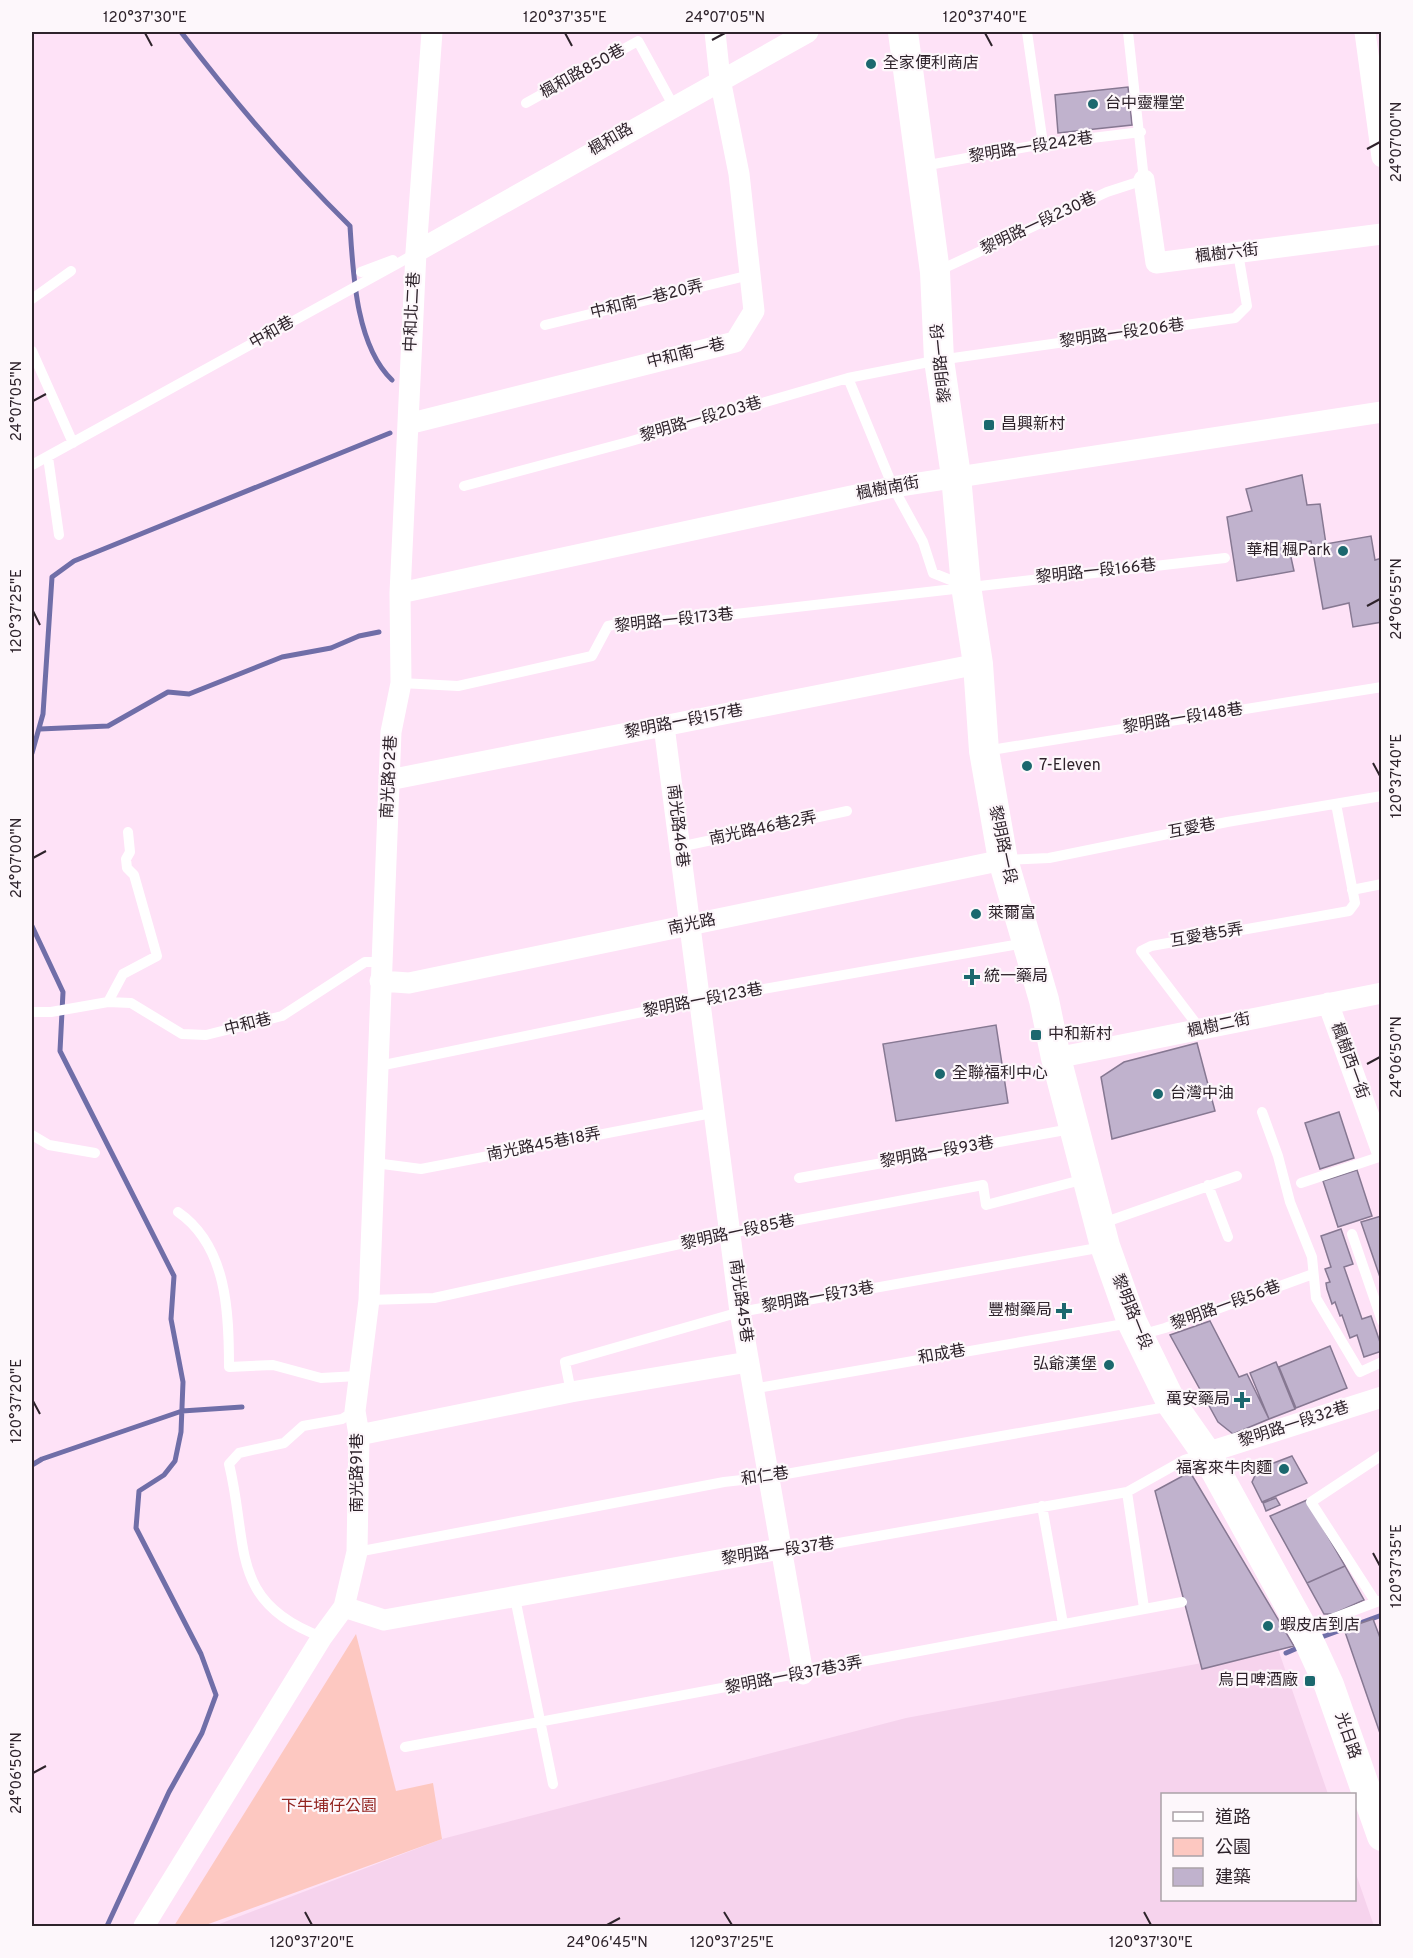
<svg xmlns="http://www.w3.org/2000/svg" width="1413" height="1958" font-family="Overpass,'Noto Sans TC',sans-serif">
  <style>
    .built { fill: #f6d3ed }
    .green { fill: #fdc8c1 }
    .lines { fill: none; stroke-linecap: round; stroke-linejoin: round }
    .stream { stroke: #706ea8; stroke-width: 5 }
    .building { fill: #c0b2cd; stroke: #867892; stroke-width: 1.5 }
    .lane { stroke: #fff; stroke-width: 10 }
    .street { stroke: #fff; stroke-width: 21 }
    .secondary { stroke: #fff; stroke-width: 30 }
    .ticks { fill: none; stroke: #2e232b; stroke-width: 2 }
    .poi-dot { fill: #1b686e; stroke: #fdf7fb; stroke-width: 2 }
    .labels { text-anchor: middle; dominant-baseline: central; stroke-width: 4.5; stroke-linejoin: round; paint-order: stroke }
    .poi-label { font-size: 16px; fill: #2e232b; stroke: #fdf7fb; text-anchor: start }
    .street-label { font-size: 16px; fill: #2e232b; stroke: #fdf7fb }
    .park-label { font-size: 16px; fill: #922420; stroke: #fdf7fb }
    .neatline { fill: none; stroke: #2e232b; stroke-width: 2 }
    .ticks-label { font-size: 15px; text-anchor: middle; fill: #2e232b }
  </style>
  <rect width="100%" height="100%" fill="#fee2f7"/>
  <!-- built -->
  <path class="built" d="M1278,1649l50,145h-166v106h192l1,-29 19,55h-1160l228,-87 464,-121z"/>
  <!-- green -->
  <path class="green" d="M356,1634l40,157 37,-8 9,56 -239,87h-29z"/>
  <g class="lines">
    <!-- stream -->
    <path class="stream" d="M181,32c52,68 108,134 169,194 3,47 6,120 42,154
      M40,729l68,-3 60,-34 21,2 93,-37 49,-9 28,-12 20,-4
      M32,753l11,-39 9,-137 22,-16 316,-128
      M32,926l31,66 -3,59 114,225 -3,43 12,63 -2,50 -6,29 -11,14 -25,16 -3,37 65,126 15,41 -14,38 -33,59 -62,134
      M32,1465l10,-6 140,-48 60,-4
      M1319,1638l63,-23
      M1286,1653l16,-7"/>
  </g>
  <!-- building -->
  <path class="building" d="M1128,87l4,38 -74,8 -3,-38z
    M1302,475l5,30 13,-1 6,40 45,-8 4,24 7,-2v64l-29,5 -4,-24 -26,6 -12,-68 -23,3 6,27 -57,10 -10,-64 25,-6 -6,-22z
    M996,1025l12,78 -112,18 -13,-77z
    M1197,1043l18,68 -103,28 -11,-62 23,-15z
    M1339,1112l15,46 -34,11 -15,-46z
    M1357,1170l15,46 -34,11 -15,-46z
    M1381,1216l1,1v66l-21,-61z
    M1341,1229l12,35 -9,3 18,52 9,-3 11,32v3l-18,6 -7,-22 -7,3 -8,-23 -2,1 -5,-14 -3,2 -5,-15 -1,-6 4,-1 -5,-13 6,-2 -10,-31z
    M1210,1321l29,56 8,-3 22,45 -36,15 -15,-12 -48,-87z
    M1330,1346l17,42 -51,20 -17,-41z
    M1276,1362l19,47 -26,10 -19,-46z
    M1292,1456l15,27 -45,19 -10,-20 6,-13z
    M1190,1472l104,174 -92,23 -47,-178z
    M1276,1498l4,7 -14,6 -3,-8z
    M1307,1500l38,66 -38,17 -37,-67z
    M1345,1566l19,34 -31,14h-9l-17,-31z
    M1373,1619l9,24v96l-38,-110z"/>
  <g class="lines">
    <!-- lane -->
    <path class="lane" d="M1027,32l16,112
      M526,103l112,-62 35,64
      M923,166l120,-22 98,-12
      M938,271l169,-79 37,-12 -16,-148
      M361,272l32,-12
      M32,299l39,-28
      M545,325l205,-50
      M32,351l41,92
      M848,378l45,109 30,55 10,31 30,12
      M48,457l11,78
      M32,465l381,-210
      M464,486l164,-44 220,-64 91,-18 296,-42 12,-12 -9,-53
      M401,683l57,3 134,-30 16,-30 5,-1 122,-11 490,-56
      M985,751l397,-64
      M679,847l168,-36
      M1006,860l43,-2 178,-36 155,-26
      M1352,890l30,-6
      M108,1002l15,-28 34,-18 -23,-81 -7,-7 -1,-9 4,-7 -2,-20
      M32,1012h19l57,-10 23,1 51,31 24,1 76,-19 83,-54h16
      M1201,1030l-60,-79 10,-5 198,-35 6,-8 -19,-99
      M379,1066l322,-66 324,-57
      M1262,1112l16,44 12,46 22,55 4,41 44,74 22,-10
      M32,1135l17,10 46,8
      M375,1163l46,6 291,-56
      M799,1178l272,-49
      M1301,1183l81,-27
      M1208,1185l20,52
      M178,1212c49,34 51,100 51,155l44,-2 48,13 37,-2
      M1100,1224l137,-48
      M1352,1234l30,87
      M369,1300l65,-2 296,-65 253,-48 3,20 99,-26
      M1140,1335l25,-7 148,-54
      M752,1389l378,-66
      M571,1392l-6,-30 175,-50 363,-65
      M1127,1492l17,116
      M1042,1506l21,118
      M780,1549l19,1 328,-58 57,-32 19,-6
      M357,1552l367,-70 45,-5 403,-71
      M515,1598l38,186
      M1375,1601l-64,-99 71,-47
      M1308,1636l18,-15 53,-20
      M322,1637c-94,-35 -73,-91 -93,-173l10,-11 45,-10 19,-17 39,-7 13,-8
      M405,1747l777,-145"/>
    <!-- street -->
    <path class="street" d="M1365,32l17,125
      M1144,180l12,83 226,-29
      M416,252l392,-220
      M408,424l327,-82 19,-31 -15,-137 -19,-95 -5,-47
      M400,593l493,-106 489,-75
      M664,726l76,586 63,362
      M389,780l589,-116
      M380,981l29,2 594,-123
      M1328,1003l54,149
      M1056,1058l326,-65
      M359,1435l212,-43 177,-30
      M1206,1453l176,-56
      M344,1607l40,13 396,-71
      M144,1926l178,-289 22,-30 13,-55 2,-117 -4,-24 14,-111 22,-568 10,-49 -1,-90 16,-341 16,-220"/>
    <!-- secondary -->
    <path class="secondary" d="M903,32l32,240 4,88 17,116 10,110 12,78 6,87 19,109 41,140 12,58 49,188 27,76 41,84 33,47 101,184 22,48 53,151"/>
  </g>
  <!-- ticks -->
  <path class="ticks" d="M145,33l7,13M565,33l7,13M985,33l7,13M712,40l13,-7M1367,149l13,-7M33,401l13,-7M1367,606l13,-7M33,611l7,14M1373,763l7,13M33,858l13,-7M1367,1064l13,-7M33,1401l7,13M1373,1553l7,13M33,1773l13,-7M305,1912l7,13M724,1912l8,13M1144,1912l7,13M607,1925l13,-7"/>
  <!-- markers -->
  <g class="poi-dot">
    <circle cx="871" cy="64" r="6"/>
    <circle cx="1093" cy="104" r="6"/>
    <rect x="983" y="419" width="12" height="12" rx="3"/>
    <circle cx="1343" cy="551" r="6"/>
    <circle cx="1027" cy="766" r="6"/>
    <circle cx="976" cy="914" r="6"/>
    <path d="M969 968h6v6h6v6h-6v6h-6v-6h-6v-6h6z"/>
    <rect x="1030" y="1029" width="12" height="12" rx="3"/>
    <circle cx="940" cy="1074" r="6"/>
    <circle cx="1158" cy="1094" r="6"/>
    <path d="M1061 1302h6v6h6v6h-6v6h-6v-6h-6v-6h6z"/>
    <circle cx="1109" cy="1365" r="6"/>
    <path d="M1239 1391h6v6h6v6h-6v6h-6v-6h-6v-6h6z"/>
    <circle cx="1284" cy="1469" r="6"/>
    <circle cx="1268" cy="1626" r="6"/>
    <rect x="1304" y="1675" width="12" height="12" rx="3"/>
  </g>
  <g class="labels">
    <!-- poi labels -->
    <g class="poi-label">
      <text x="883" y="64">全家便利商店</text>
      <text x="1105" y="104">台中靈糧堂</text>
      <text x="1001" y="425">昌興新村</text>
      <text x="1331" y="551" text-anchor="end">華相 楓Park</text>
      <text x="1039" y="766">7-Eleven</text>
      <text x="988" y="914">萊爾富</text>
      <text x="984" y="977">統一藥局</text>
      <text x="1048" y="1035">中和新村</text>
      <text x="952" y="1074">全聯福利中心</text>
      <text x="1170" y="1094">台灣中油</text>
      <text x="1052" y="1311" text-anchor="end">豐樹藥局</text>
      <text x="1097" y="1365" text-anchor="end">弘爺漢堡</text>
      <text x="1230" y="1400" text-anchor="end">萬安藥局</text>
      <text x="1272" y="1469" text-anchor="end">福客來牛肉麵</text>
      <text x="1280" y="1626">蝦皮店到店</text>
      <text x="1298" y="1681" text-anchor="end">烏日啤酒廠</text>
    </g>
    <!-- street labels -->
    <g class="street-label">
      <text transform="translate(583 72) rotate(-29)">楓和路850巷</text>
      <text transform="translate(611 140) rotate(-30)">楓和路</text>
      <text transform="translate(1031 148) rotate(-9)">黎明路一段242巷</text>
      <text transform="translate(1039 224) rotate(-25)">黎明路一段230巷</text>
      <text transform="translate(1227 254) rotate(-7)">楓樹六街</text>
      <text transform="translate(647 300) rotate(-14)">中和南一巷20弄</text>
      <text transform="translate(413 312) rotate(-87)">中和北二巷</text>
      <text transform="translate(272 333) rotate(-29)">中和巷</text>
      <text transform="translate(1122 334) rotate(-8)">黎明路一段206巷</text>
      <text transform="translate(686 354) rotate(-14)">中和南一巷</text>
      <text transform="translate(942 363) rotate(-96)">黎明路一段</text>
      <text transform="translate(701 420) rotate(-16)">黎明路一段203巷</text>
      <text transform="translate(888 489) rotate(-11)">楓樹南街</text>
      <text transform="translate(1096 572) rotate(-6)">黎明路一段166巷</text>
      <text transform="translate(674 621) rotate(-6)">黎明路一段173巷</text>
      <text transform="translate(1183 719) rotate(-9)">黎明路一段148巷</text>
      <text transform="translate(684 722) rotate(-11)">黎明路一段157巷</text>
      <text transform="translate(390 777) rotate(-87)">南光路92巷</text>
      <text transform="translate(677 826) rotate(83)">南光路46巷</text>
      <text transform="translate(763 829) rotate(-12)">南光路46巷2弄</text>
      <text transform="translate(1192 829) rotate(-11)">互愛巷</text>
      <text transform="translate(1002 845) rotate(78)">黎明路一段</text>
      <text transform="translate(692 925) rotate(-12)">南光路</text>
      <text transform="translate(1207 936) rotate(-10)">互愛巷5弄</text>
      <text transform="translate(703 1001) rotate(-11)">黎明路一段123巷</text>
      <text transform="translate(248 1025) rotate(-14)">中和巷</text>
      <text transform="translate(1219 1026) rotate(-12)">楓樹二街</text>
      <text transform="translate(1349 1061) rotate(70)">楓樹西一街</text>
      <text transform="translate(544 1145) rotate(-11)">南光路45巷18弄</text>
      <text transform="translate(937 1153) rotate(-10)">黎明路一段93巷</text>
      <text transform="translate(738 1233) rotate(-12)">黎明路一段85巷</text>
      <text transform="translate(818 1298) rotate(-10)">黎明路一段73巷</text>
      <text transform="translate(740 1301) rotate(82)">南光路45巷</text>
      <text transform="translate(1226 1306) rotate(-20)">黎明路一段56巷</text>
      <text transform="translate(1131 1312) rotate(68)">黎明路一段</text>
      <text transform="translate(942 1355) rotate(-10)">和成巷</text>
      <text transform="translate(1294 1425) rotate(-18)">黎明路一段32巷</text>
      <text transform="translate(358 1473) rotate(-90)">南光路91巷</text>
      <text transform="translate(765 1477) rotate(-8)">和仁巷</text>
      <text transform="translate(778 1552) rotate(-8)">黎明路一段37巷</text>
      <text transform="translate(794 1676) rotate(-11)">黎明路一段37巷3弄</text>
      <text transform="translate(1347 1736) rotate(71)">光日路</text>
    </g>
    <!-- park labels -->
    <g class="park-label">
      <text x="329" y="1807">下牛埔仔公園</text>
    </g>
  </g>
  <!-- border -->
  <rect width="1413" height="1958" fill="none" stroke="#fdf7fb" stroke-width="66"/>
  <!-- legend -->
  <rect x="1161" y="1793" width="195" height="108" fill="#fdf7fb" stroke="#aaa2a8" stroke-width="1.5"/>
  <rect x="1173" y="1812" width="30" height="9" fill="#ffffff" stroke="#aaa2a8" stroke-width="1.5"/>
  <text x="1215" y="1823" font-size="18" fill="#2e232b">道路</text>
  <rect x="1173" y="1838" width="30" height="18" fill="#fdc8c1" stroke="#aaa2a8" stroke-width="1.5"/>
  <text x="1215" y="1853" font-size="18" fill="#2e232b">公園</text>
  <rect x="1173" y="1868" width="30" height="18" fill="#c0b2cd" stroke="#aaa2a8" stroke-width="1.5"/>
  <text x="1215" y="1883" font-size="18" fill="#2e232b">建築</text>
  <rect x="33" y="33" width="1347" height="1892" class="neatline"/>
  <g class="ticks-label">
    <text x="145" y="22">120°37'30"E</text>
    <text x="565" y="22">120°37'35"E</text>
    <text x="725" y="22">24°07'05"N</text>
    <text x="985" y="22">120°37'40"E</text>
    <text transform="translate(1396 142) rotate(-90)" y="5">24°07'00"N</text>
    <text transform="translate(16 401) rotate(-90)" y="5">24°07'05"N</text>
    <text transform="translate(1396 599) rotate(-90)" y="5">24°06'55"N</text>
    <text transform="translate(16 611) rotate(-90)" y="5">120°37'25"E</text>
    <text transform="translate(1396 776) rotate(-90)" y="5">120°37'40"E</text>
    <text transform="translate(16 858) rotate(-90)" y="5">24°07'00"N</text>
    <text transform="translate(1396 1057) rotate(-90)" y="5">24°06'50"N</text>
    <text transform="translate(16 1401) rotate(-90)" y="5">120°37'20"E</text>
    <text transform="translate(1396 1566) rotate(-90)" y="5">120°37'35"E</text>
    <text transform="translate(16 1773) rotate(-90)" y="5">24°06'50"N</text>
    <text x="312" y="1947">120°37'20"E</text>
    <text x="607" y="1947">24°06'45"N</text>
    <text x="732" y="1947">120°37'25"E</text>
    <text x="1151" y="1947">120°37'30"E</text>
  </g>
</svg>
